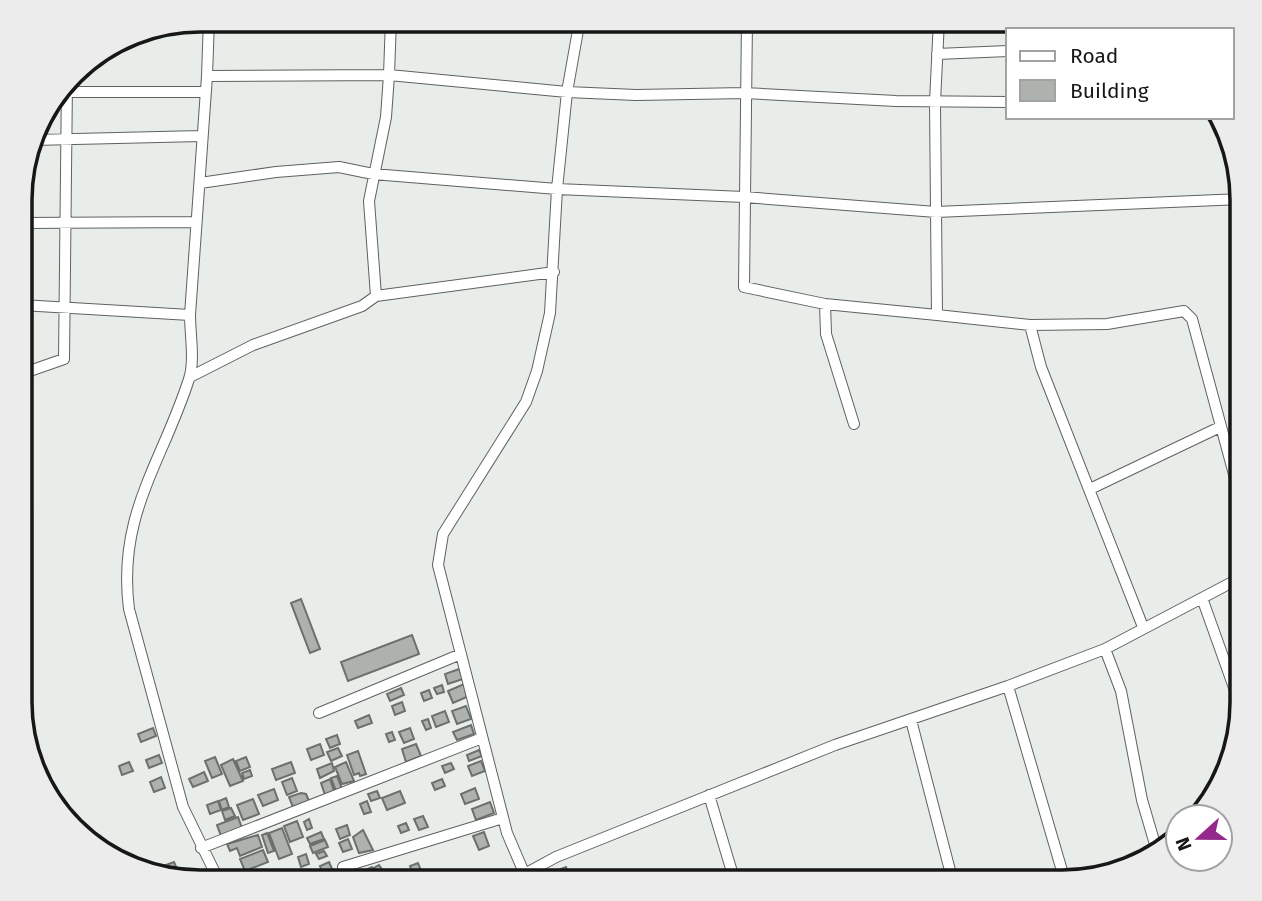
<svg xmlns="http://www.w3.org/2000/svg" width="1262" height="901" font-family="'Fira Sans',sans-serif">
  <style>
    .building { fill: #adb2ae; stroke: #6b706c; stroke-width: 2 }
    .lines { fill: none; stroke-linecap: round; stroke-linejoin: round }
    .street-casing { stroke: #5e625f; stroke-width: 12 }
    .street { stroke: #fff; stroke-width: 10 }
    .rim { fill: none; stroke: #161716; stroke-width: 3.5 }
  </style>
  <rect width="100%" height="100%" fill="#e8ede9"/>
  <!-- building -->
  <path class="building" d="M301,599l19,50 -10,4 -19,-50z
    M412,635l7,19 -71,27 -7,-19z
    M459,669l4,10 -15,5 -3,-10z
    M464,684l5,12 -16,7 -5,-12z
    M442,685l2,7 -7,2 -3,-6z
    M401,688l3,7 -14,6 -3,-7z
    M429,690l3,8 -8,3 -3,-8z
    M402,702l3,9 -10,4 -3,-9z
    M466,706l5,13 -14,5 -5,-13z
    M445,711l4,11 -13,5 -4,-11z
    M369,715l3,8 -14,5 -3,-7z
    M428,719l3,9 -5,2 -4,-9z
    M471,725l3,9 -17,6 -4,-8z
    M153,728l3,8 -15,6 -3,-8z
    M410,728l4,11 -10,4 -5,-11z
    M392,732l3,8 -6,2 -3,-8z
    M337,735l3,9 -10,4 -4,-9z
    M320,744l4,11 -13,5 -4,-11z
    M416,744l5,12 -15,6 -4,-13z
    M338,748l4,8 -11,5 -4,-9z
    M479,750l3,6 -13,5 -2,-6z
    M358,751l8,23 -6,2 -1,-3 -5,2 -7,-20z
    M159,755l3,8 -13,5 -3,-8z
    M215,757l7,17 -10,4 -7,-17z
    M246,757l4,10 -10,4 -4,-10z
    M233,759l10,22 -13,5 -9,-21z
    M481,761l4,10 -13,5 -4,-10z
    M129,762l4,9 -11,4 -3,-9z
    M291,762l4,11 -19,7 -4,-11z
    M346,762l8,19 -12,3 -7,-17z
    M332,763l2,8 -14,7 -3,-9z
    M451,763l3,6 -9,4 -3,-7z
    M250,770l2,6 -8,3 -2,-6z
    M204,772l4,9 -15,6 -4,-8z
    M337,776l5,13 -6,2 -5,-13z
    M161,777l4,11 -11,4 -4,-10z
    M292,778l5,13 -10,4 -5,-13z
    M330,779l4,12 -9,4 -4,-12z
    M442,779l3,7 -10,4 -3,-7z
    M475,788l4,11 -14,5 -4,-10z
    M274,789l4,11 -15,6 -5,-11z
    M377,791l3,7 -9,3 -3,-7z
    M400,791l5,12 -18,7 -5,-12z
    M301,793l5,1 3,7 -16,6 -4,-10z
    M226,798l3,9 -7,3 -3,-9z
    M253,799l6,15 -16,6 -6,-15z
    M218,801l3,9 -11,4 -3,-9z
    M367,801l4,11 -7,2 -4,-10z
    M490,802l4,11 -18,7 -4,-11z
    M231,808l4,8 -10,4 -3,-9z
    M423,816l5,11 -9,3 -5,-11z
    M238,817l4,11 -21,8 -4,-11z
    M309,819l3,9 -5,2 -3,-8z
    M297,821l6,16 -13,5 -6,-16z
    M406,823l3,7 -8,3 -3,-7z
    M347,825l3,10 -10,4 -4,-10z
    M282,828l10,26 -13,5 -10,-26z
    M363,830l10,20 -14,3 -6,-16z
    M321,832l3,7 -14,5 -3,-6z
    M484,832l5,14 -10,4 -6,-14z
    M267,833l7,18 -6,2 -6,-18z
    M258,835l4,12 -22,9 -3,-8 -7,3 -3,-7z
    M348,839l4,10 -9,3 -4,-9z
    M325,840l3,7 -15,6 -3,-7z
    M263,850l5,12 -23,9 -5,-12z
    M324,851l3,5 -8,3 -3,-5z
    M306,854l3,10 -8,3 -3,-10z
    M174,862l7,17 -26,-10z
    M329,862l4,9 -10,4 -3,-9z
    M418,863l4,10 -8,4 -4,-11z
    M379,865l9,13 -9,3 -5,-13z
    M372,867l3,10 -8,3 -4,-9z
    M566,867l3,9 -12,5 -4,-9z
    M407,871l3,7 -10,3 -3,-6z
    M254,874l4,7h-19z"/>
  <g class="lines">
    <!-- street casing -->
    <g class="street-casing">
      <path id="street" d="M391,19l-2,56 178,17 69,3 109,-2 151,8 112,1
        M747,19l-3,268 81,17 112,11
        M939,20l-4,82 2,213 93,10 77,-1 77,-13 8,8 50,185
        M1019,20v10
        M1094,27v3
        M937,54l71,-3
        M67,92h139
        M33,140l168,-4
        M200,183l76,-11 63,-5 34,7 184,15 187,8 192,15 306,-13
        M21,223l175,-1
        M376,296l178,-24
        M825,304l1,30 28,90
        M21,305l169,10 17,-239
        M190,315c0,19 5,46 -1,64 -27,84 -72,136 -60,230l54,198 36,74
        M1030,325l11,42 102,260
        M21,374l43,-15 3,-279
        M190,377l63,-32 109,-39 14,-10 -7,-95 17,-84 3,-42 -182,1 2,-57
        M1090,489l130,-62
        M1202,598l40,112
        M1105,649l16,42 21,109 15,51
        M1008,686l97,-37 137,-72
        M319,713l142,-59
        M911,720l42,162
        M709,795l26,87
        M201,848l281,-110
        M343,867l160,-49
        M510,882l46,-25 279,-112 173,-59 57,195
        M528,882l-21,-49 -69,-268 5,-31 83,-132 11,-31 13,-58 7,-124 10,-97 13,-73"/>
    </g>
    <!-- street -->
    <use href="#street" class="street"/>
  </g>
  <!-- crop -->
  <path d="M0 0H1262V901H0ZM200 32H1062A168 168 0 0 1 1230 200V702A168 168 0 0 1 1062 870H200A168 168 0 0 1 32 702V200A168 168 0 0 1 200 32Z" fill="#ececec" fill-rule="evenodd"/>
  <path class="rim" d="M200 32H1062A168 168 0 0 1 1230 200V702A168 168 0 0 1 1062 870H200A168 168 0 0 1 32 702V200A168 168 0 0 1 200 32Z"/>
  <!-- legend -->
  <rect x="1006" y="28" width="228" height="91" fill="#ffffff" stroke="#a2a2a2" stroke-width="2"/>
  <rect x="1020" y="51" width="35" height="10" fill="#ffffff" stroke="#a2a2a2" stroke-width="2"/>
  <text x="1070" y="63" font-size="21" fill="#161716">Road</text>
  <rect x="1020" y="80" width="35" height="21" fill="#adb2ae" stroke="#a2a2a2" stroke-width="2"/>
  <text x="1070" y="98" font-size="21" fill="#161716">Building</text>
  <!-- north arrow -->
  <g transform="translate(1199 838) rotate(249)"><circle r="33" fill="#ffffff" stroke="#a2a2a2" stroke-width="2"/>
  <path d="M0-5L12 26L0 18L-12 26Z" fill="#95298b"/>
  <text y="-10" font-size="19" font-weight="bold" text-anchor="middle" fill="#161716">N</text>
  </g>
</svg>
